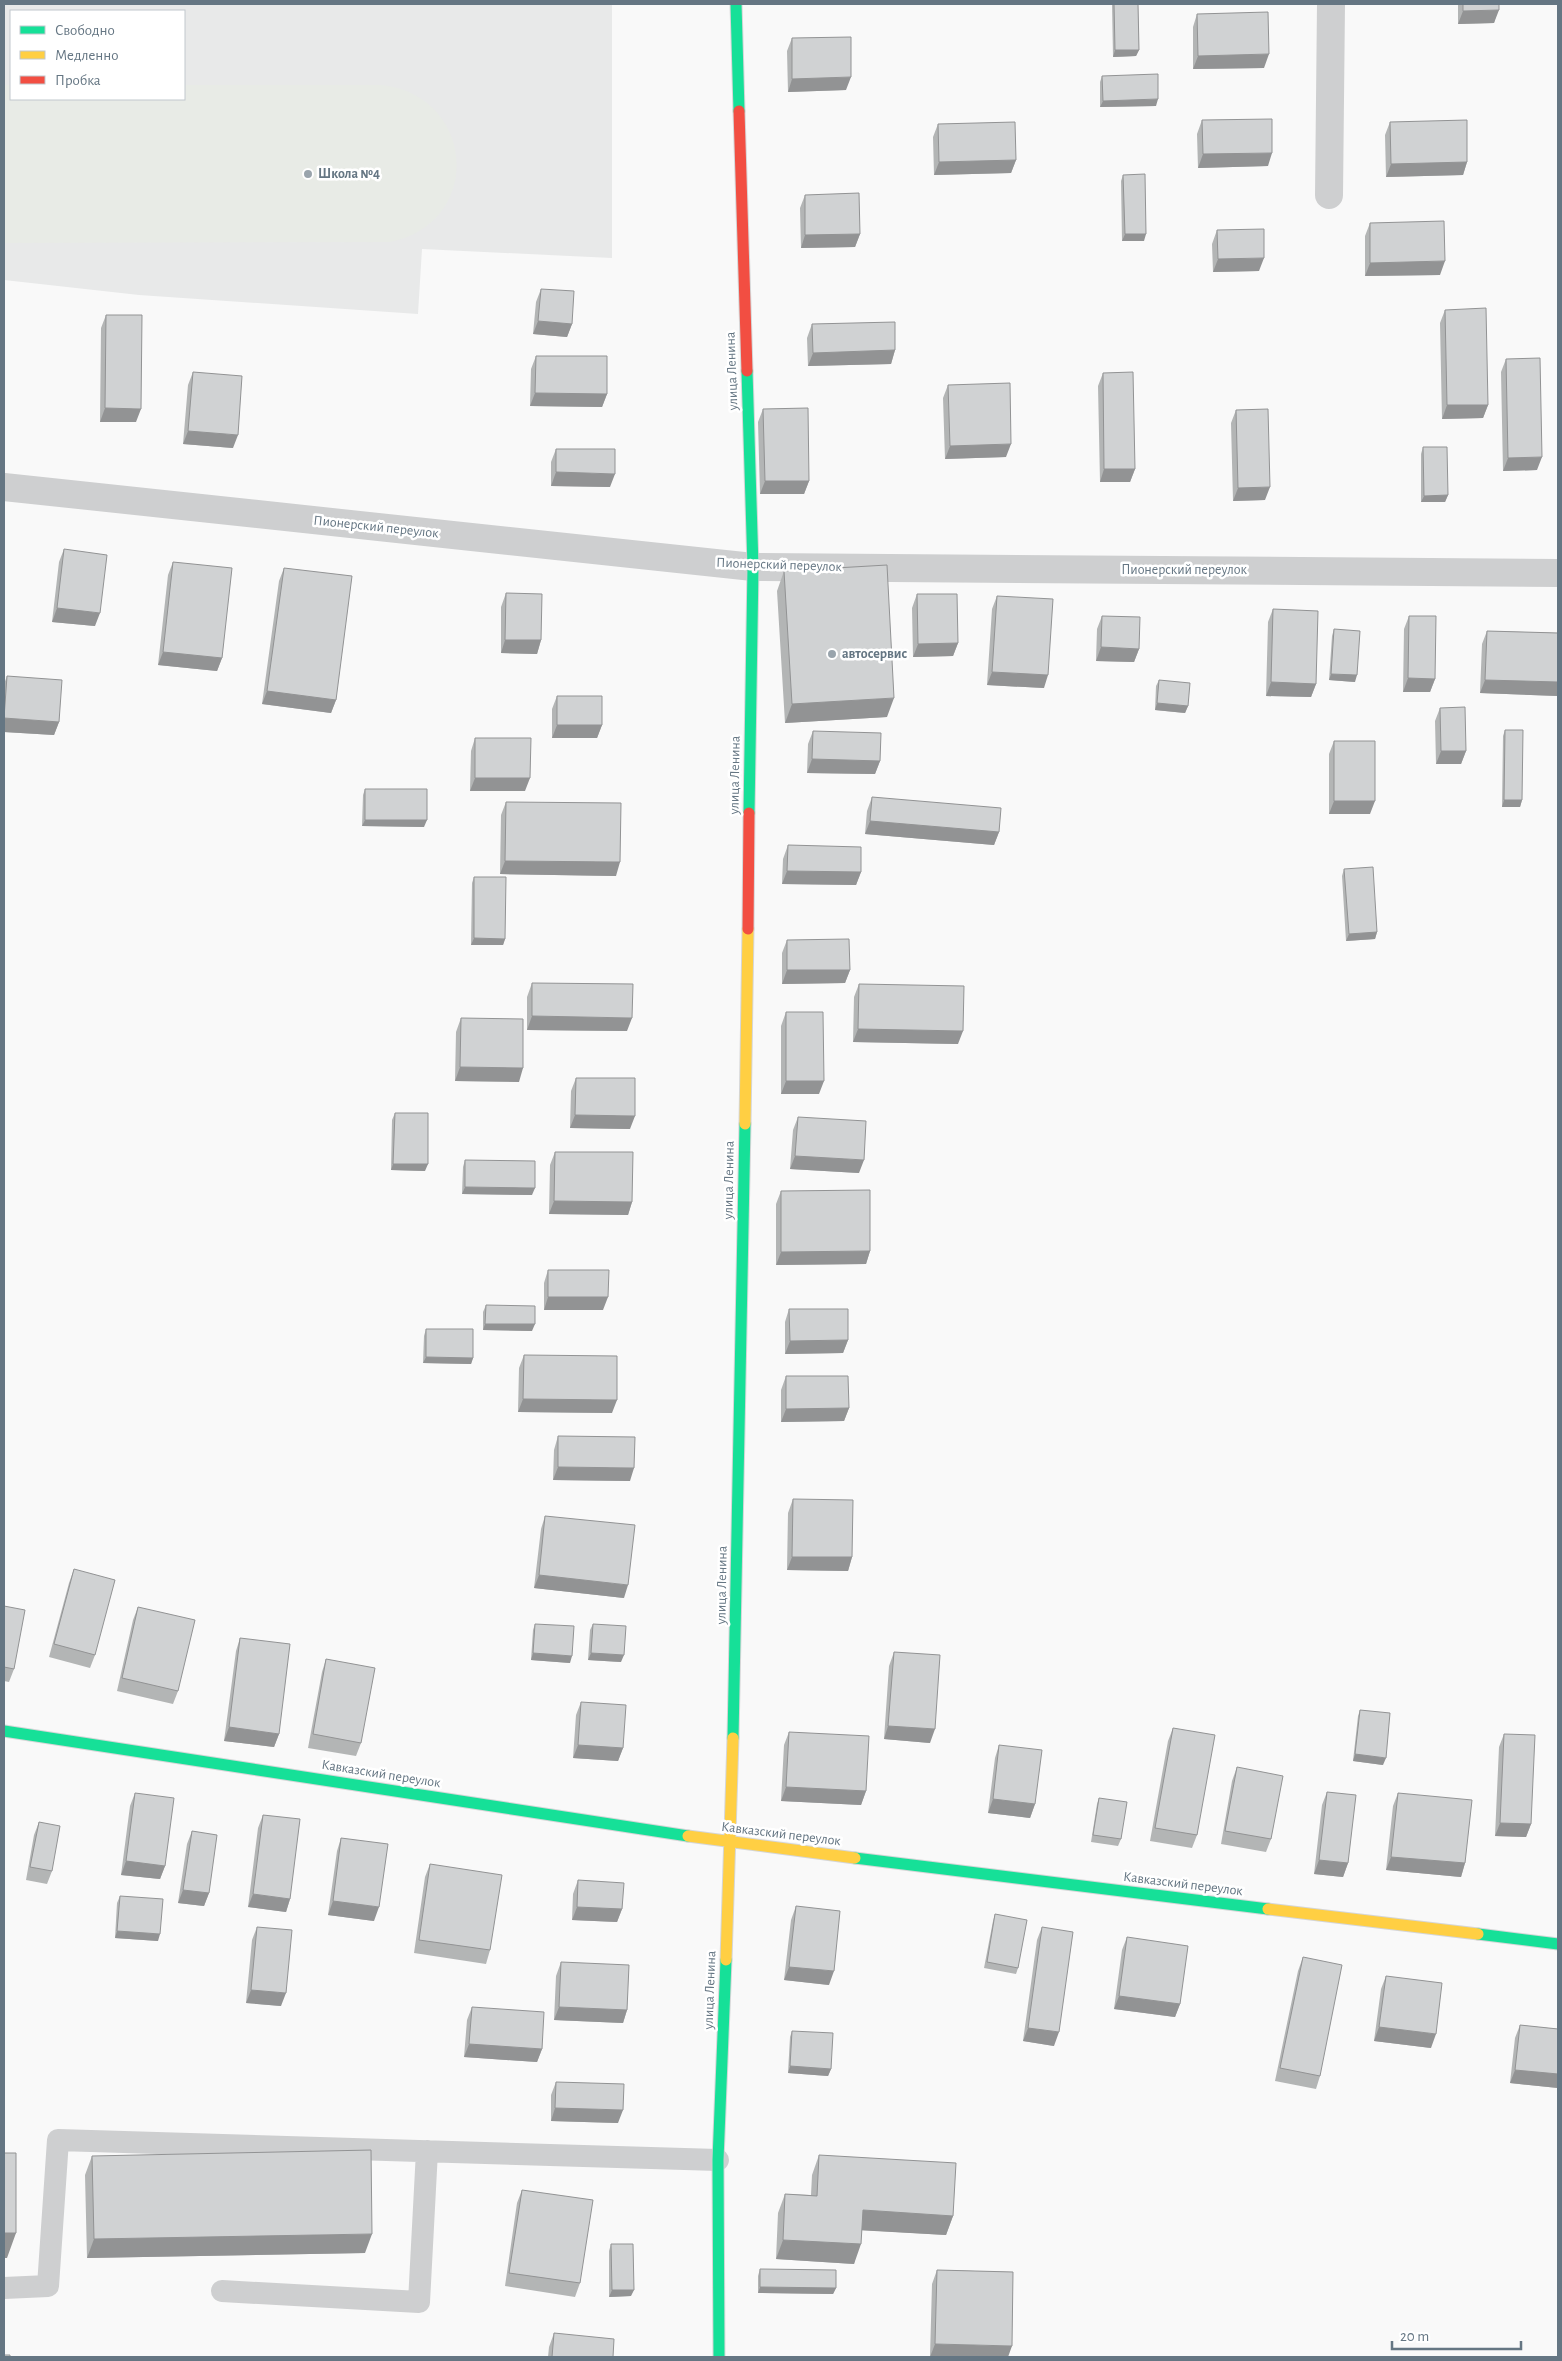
<svg xmlns="http://www.w3.org/2000/svg" width="1562" height="2361" font-family="'Alegreya Sans',sans-serif">
  <style>
    .built { fill: #e8e9e9; fill-rule: evenodd }
    .park { fill: #e8ebe6 }
    .lines { fill: none; stroke-linecap: round; stroke-linejoin: round }
    .fast-casing { stroke: #d5d6d7; stroke-width: 13 }
    .slow-casing { stroke: #d5d6d7; stroke-width: 13 }
    .jam-casing { stroke: #d5d6d7; stroke-width: 13 }
    .lane { stroke: #cecfd0; stroke-width: 22 }
    .street { stroke: #cecfd0; stroke-width: 28 }
    .fast { stroke: #16e098; stroke-width: 11 }
    .slow { stroke: #ffcf43; stroke-width: 11 }
    .jam { stroke: #f24e42; stroke-width: 11 }
    .wall { fill: #b3b5b5 }
    .shaded-wall { fill: #929394 }
    .building { fill: #d0d2d3; stroke: #929394 }
    .poi-dot { fill: #99a4ac; stroke: #fff; stroke-width: 2 }
    .labels { text-anchor: middle; dominant-baseline: central; stroke-width: 5; stroke-linejoin: round; paint-order: stroke }
    .poi-label { font-size: 14px; font-weight: bold; fill: #657683; stroke: #fff; text-anchor: start }
    .street-label { font-size: 14px; fill: #657683; stroke: #fff }
  </style>
  <rect width="100%" height="100%" fill="#f9f9f9"/>
  <!-- built -->
  <path class="built" d="M4,4h608v254l-190,-9 -4,65 -279,-19 -135,-15zM11,11h173v88h-173z"/>
  <!-- park -->
  <path class="park" d="M4,85h7v14h173v-14h198c94,11 102,138 8,157l-386,1z"/>
  <g class="lines">
    <!-- fast casing -->
    <g class="fast-casing">
      <path id="fast" d="M736,4l3,107
        M747,371l6,196 -4,246
        M4,1731l684,105
        M733,1738l12,-614
        M855,1858l413,51
        M1478,1934l80,10
        M719,2357l-1,-197 8,-200"/>
    </g>
    <!-- slow casing -->
    <g class="slow-casing">
      <path id="slow" d="M745,1124l3,-195
        M688,1836l167,22
        M1268,1909l210,25
        M726,1960l7,-222"/>
    </g>
    <!-- jam casing -->
    <g class="jam-casing">
      <path id="jam" d="M739,111l8,260
        M748,929l1,-116"/>
    </g>
    <!-- lane -->
    <path class="lane" d="M4,2288l44,-2 10,-146 660,20
      M222,2291l197,11 8,-151"/>
    <!-- street -->
    <path class="street" d="M1329,195l2,-191
      M4,487l749,80 805,6"/>
    <!-- fast -->
    <use href="#fast" class="fast"/>
    <!-- slow -->
    <use href="#slow" class="slow"/>
    <!-- jam -->
    <use href="#jam" class="jam"/>
  </g>
  <!-- wall -->
  <path class="wall" d="M1112,4h26l1,46 -3,6 -23,1z
    M1458,4h41l-5,19 -36,1z
    M1197,14l67,54 -71,1v-42z
    M792,38l54,52 -58,2 -1,-41z
    M1102,76l54,30 -56,1v-25z
    M1202,120l66,46 -70,2 -1,-34z
    M1390,122l77,40 -4,13 -77,2 -1,-42z
    M938,124l78,36 -5,13 -77,2 -1,-38z
    M1123,175l21,66h-22l-1,-60z
    M805,195l55,39 -5,13 -54,1 -1,-40z
    M1370,223l70,52 -75,1v-40z
    M1217,230l42,41 -46,1 -1,-28z
    M541,289l31,35 -5,13 -34,-3 3,-32z
    M1445,310l43,95 -5,13 -41,1 -2,-96z
    M106,315l30,107h-36l1,-94z
    M812,324l83,26 -4,14 -83,2 -1,-28z
    M536,356l71,38 -5,13 -72,-1 1,-37z
    M1506,359l31,111 -34,1 -2,-99z
    M193,372l40,76 -50,-4 5,-59z
    M1103,373l32,96 -5,13h-30l-2,-96z
    M948,385l58,72 -61,2 -2,-61z
    M763,409l46,72 -5,13h-44l-2,-72z
    M1236,410l29,90 -32,1 -2,-78z
    M1423,447l25,48 -3,7h-24v-48z
    M556,449l54,38 -59,-1v-24z
    M64,549l31,77 -43,-4 7,-60z
    M173,562l49,96 -5,13 -59,-6 10,-90z
    M284,568l52,132 -5,13 -69,-9 17,-123z
    M784,571l103,146 -102,6 -8,-132z
    M506,593l35,47 -4,14 -36,-1v-46z
    M917,594l41,49 -5,13 -40,1 -1,-49z
    M997,596l47,92 -57,-3 5,-76z
    M1273,609l43,75 -5,13 -45,-1 2,-74z
    M1102,616l37,33 -5,13 -38,-1 1,-32z
    M1409,616l26,63 -5,13h-27l1,-63z
    M1334,629l21,53 -26,-2 3,-44z
    M1487,631l71,2v63l-78,-3 2,-49z
    M7,676l52,46 -5,13 -50,-3v-48z
    M1159,680l29,26 -3,7 -30,-3 1,-24z
    M557,696l45,29 -5,13h-45v-29z
    M1440,708l26,43 -5,13h-25l-1,-43z
    M1505,730l17,70 -2,7h-18l1,-71z
    M813,731l67,30 -5,13 -68,-1 1,-29z
    M475,738l50,53h-55l1,-40z
    M1334,741l36,73h-41v-60z
    M365,789l59,38 -62,-1 1,-31z
    M872,797l127,35 -5,13 -129,-11 2,-23z
    M506,802l110,74 -116,-2 1,-59z
    M788,845l73,27 -5,13 -74,-1 1,-25z
    M1344,869l33,63 -2,7 -29,2 -4,-65z
    M474,877l31,62 -2,6h-32l1,-62z
    M787,940l63,30 -5,13 -63,1v-31z
    M532,983l95,48 -100,-1v-33z
    M859,984l99,60 -105,-2 1,-45z
    M786,1012l33,82h-38v-68z
    M461,1018l58,64 -64,-1 1,-49z
    M576,1078l54,51 -60,-1 1,-37z
    M395,1113l30,58 -34,-1 1,-50z
    M798,1117l61,56 -69,-4 3,-39z
    M555,1152l77,50 -4,13 -79,-1 1,-49z
    M465,1160l67,35 -70,-1 1,-27z
    M781,1191l89,60 -4,13 -90,1v-61z
    M548,1270l55,40h-59v-27z
    M486,1305l46,26 -49,-1v-18z
    M789,1309l59,31 -5,13 -58,1v-32z
    M426,1329l47,29 -2,6 -48,-1 1,-27z
    M524,1355l88,58 -94,-1 1,-44z
    M786,1376l63,32 -5,13 -63,1v-32z
    M558,1436l72,45 -77,-1 1,-30z
    M793,1499l59,58 -4,14 -61,-1 1,-57z
    M545,1516l79,82 -90,-10 7,-59z
    M74,1569l21,86 -5,13 -41,-11 20,-74z
    M4,1606l10,63 -5,13 -5,-1z
    M138,1607l40,84 -5,13 -56,-13 16,-71z
    M535,1624l35,39 -39,-3 2,-30z
    M593,1624l28,38 -33,-2 2,-30z
    M240,1638l39,96 -5,13 -50,-6 12,-90z
    M894,1652l36,91 -46,-4 5,-73z
    M326,1659l35,84 -5,13 -48,-8 14,-76z
    M581,1702l42,46 -5,13 -45,-3 3,-43z
    M1360,1710l23,55 -30,-4 5,-45z
    M1173,1728l24,107 -5,13 -42,-7 18,-100z
    M789,1732l77,59 -5,14 -80,-4 3,-56z
    M1504,1734l27,90 -5,13 -31,-1 4,-89z
    M999,1745l36,59 -5,14 -42,-5 7,-55z
    M1237,1767l34,72 -5,13 -45,-8 11,-63z
    M1327,1792l21,71 -5,14 -29,-3 8,-69z
    M135,1793l30,73 -5,13 -39,-4 9,-69z
    M1398,1793l67,70 -4,14 -75,-7 7,-64z
    M1099,1798l22,41 -3,7 -27,-4 6,-38z
    M263,1815l27,84 -4,13 -38,-5 10,-79z
    M39,1822l13,49 -5,13 -21,-4 8,-45z
    M192,1831l17,62 -5,13 -26,-3 9,-59z
    M341,1838l33,83 -46,-6 9,-64z
    M430,1864l60,86 -4,14 -72,-11 11,-76z
    M578,1880l44,29 -5,13 -45,-2 1,-26z
    M120,1896l38,45 -43,-3 2,-35z
    M796,1906l33,79 -45,-5 7,-60z
    M995,1914l23,54 -2,6 -32,-6 9,-47z
    M257,1927l24,79 -35,-3 6,-63z
    M1042,1927l12,119 -31,-5 14,-101z
    M1127,1937l53,67 -5,13 -61,-8 8,-59z
    M1303,1957l17,119 -4,13 -41,-8 23,-110z
    M561,1962l66,48 -4,13 -69,-3 2,-44z
    M1386,1976l45,72 -57,-7 7,-52z
    M472,2007l70,42 -5,13 -73,-5 3,-37z
    M1520,2025l38,4v59l-48,-5 5,-45z
    M792,2031l39,38 -3,7 -40,-3 2,-36z
    M556,2082l62,41 -67,-2v-26z
    M819,2155l134,61 -7,19 -84,-5 -8,34 -78,-5 2,-46 7,-19 26,1 1,-20z
    M92,2156l273,97 -278,5 -2,-83z
    M522,2190l58,93 -5,14 -70,-11 12,-83z
    M611,2244l20,52 -22,1v-46z
    M760,2269l76,19 -3,6 -75,-1v-17z
    M937,2270l76,2 -83,85 2,-73z
    M554,2333l59,24h-65l1,-10z"/>
  <!-- shaded-wall -->
  <path class="shaded-wall" d="M1499,10l-5,13 -36,1 5,-13z
    M1115,50h24l-3,6 -23,1z
    M1269,54l-5,14 -71,1 5,-13z
    M851,77l-5,13 -58,2 4,-13z
    M1158,99l-2,7 -56,1 3,-6z
    M1272,153l-4,13 -70,2 5,-14z
    M1016,160l-5,13 -77,2 5,-13z
    M1467,162l-4,13 -77,2 5,-13z
    M860,234l-5,13 -54,1 4,-13z
    M1125,234h21l-2,7h-22z
    M1264,258l-5,13 -46,1 5,-13z
    M1445,261l-5,14 -75,1 5,-13z
    M538,321l34,3 -5,13 -34,-3z
    M895,350l-4,14 -83,2 5,-13z
    M535,393l72,1 -5,13 -72,-1z
    M1447,405h41l-5,13 -41,1z
    M105,408l36,1 -5,13h-36z
    M188,431l50,4 -5,13 -50,-4z
    M1011,444l-5,13 -61,2 5,-13z
    M1542,457l-5,13 -34,1 5,-13z
    M1104,469h31l-5,13h-30z
    M556,472l59,2 -5,13 -59,-1z
    M765,481h44l-5,13h-44z
    M1270,487l-5,13 -32,1 5,-13z
    M1448,495l-3,7h-24l3,-6z
    M57,608l43,5 -5,13 -43,-4z
    M505,640h36l-4,14 -36,-1z
    M958,643l-5,13 -40,1 5,-13z
    M1101,647l38,2 -5,13 -38,-1z
    M163,652l59,6 -5,13 -59,-6z
    M992,672l56,3 -4,13 -57,-3z
    M1331,674l26,1 -2,7 -26,-2z
    M1408,678l27,1 -5,13h-27z
    M1485,680l73,2v14l-78,-3z
    M1271,682l45,2 -5,13 -45,-1z
    M267,691l69,9 -5,13 -69,-9z
    M894,698l-7,19 -102,6 7,-19z
    M1157,703l31,3 -3,7 -30,-3z
    M4,718l55,4 -5,13 -50,-3z
    M557,725h45l-5,13h-45z
    M1441,751h25l-5,13h-25z
    M812,759l68,2 -5,13 -68,-1z
    M475,778h55l-5,13h-55z
    M1504,800h18l-2,7h-18z
    M1334,801h41l-5,13h-41z
    M365,820h62l-3,7 -62,-1z
    M870,821l129,11 -5,13 -129,-11z
    M505,861l115,1 -4,14 -116,-2z
    M787,871l74,1 -5,13 -74,-1z
    M1377,932l-2,7 -29,2 3,-7z
    M474,938l31,1 -2,6h-32z
    M787,970h63l-5,13 -63,1z
    M532,1016l100,2 -5,13 -100,-1z
    M858,1029l105,2 -5,13 -105,-2z
    M460,1067l63,1 -4,14 -64,-1z
    M786,1081h38l-5,13h-38z
    M575,1115l60,1 -5,13 -60,-1z
    M795,1156l69,4 -5,13 -69,-4z
    M393,1164h35l-3,7 -34,-1z
    M465,1187l70,1 -3,7 -70,-1z
    M554,1201l78,1 -4,13 -79,-1z
    M870,1251l-4,13 -90,1 5,-13z
    M548,1297h60l-5,13h-59z
    M485,1324h50l-3,7 -49,-1z
    M848,1340l-5,13 -58,1 5,-13z
    M426,1357l47,1 -2,6 -48,-1z
    M523,1399l94,1 -5,13 -94,-1z
    M849,1408l-5,13 -63,1 5,-13z
    M558,1467l76,1 -4,13 -77,-1z
    M792,1557h60l-4,14 -61,-1z
    M539,1575l89,10 -4,13 -90,-10z
    M533,1653l39,3 -2,7 -39,-3z
    M591,1653l33,2 -3,7 -33,-2z
    M888,1726l47,3 -5,14 -46,-4z
    M229,1727l50,7 -5,13 -50,-6z
    M578,1745l45,3 -5,13 -45,-3z
    M1355,1754l31,4 -3,7 -30,-4z
    M786,1787l80,4 -5,14 -80,-4z
    M993,1799l42,5 -5,14 -42,-5z
    M1500,1823l31,1 -5,13 -31,-1z
    M1391,1857l74,6 -4,14 -75,-7z
    M1319,1860l29,3 -5,14 -29,-3z
    M126,1861l39,5 -5,13 -39,-4z
    M183,1890l26,3 -5,13 -26,-3z
    M253,1894l37,5 -4,13 -38,-5z
    M333,1901l46,6 -5,14 -46,-6z
    M577,1907l45,2 -5,13 -45,-2z
    M117,1931l43,3 -2,7 -43,-3z
    M789,1967l45,4 -5,14 -45,-5z
    M251,1990l35,3 -5,13 -35,-3z
    M1119,1996l61,8 -5,13 -61,-8z
    M559,2007l68,3 -4,13 -69,-3z
    M1379,2027l57,7 -5,14 -57,-7z
    M1028,2028l31,4 -5,14 -31,-5z
    M469,2044l73,5 -5,13 -73,-5z
    M790,2066l41,3 -3,7 -40,-3z
    M1515,2070l43,4v14l-48,-5z
    M555,2108l68,2 -5,13 -67,-2z
    M863,2210l90,6 -7,19 -90,-5z
    M4,2233h12l-9,25h-3z
    M372,2234l-7,19 -278,5 7,-19z
    M783,2240l78,4 -7,20 -78,-5z
    M760,2287l76,1 -3,6 -75,-1z
    M612,2290h22l-3,6 -22,1z
    M935,2344l77,2 -4,11h-78z"/>
  <!-- building -->
  <path class="building" d="M1114,4h24l1,46h-24z
    M1463,4h36v6l-36,1z
    M1268,12l1,42 -71,2 -1,-42z
    M851,37v40l-59,2v-41z
    M1158,74v25l-55,2 -1,-25z
    M1272,119v34l-69,1 -1,-34z
    M1467,120v42l-76,2 -1,-42z
    M1015,122l1,38 -77,2 -1,-38z
    M1145,174l1,60h-21l-2,-59z
    M859,193l1,41 -55,1v-40z
    M1444,221l1,40 -75,2v-40z
    M1264,229v29l-46,1 -1,-29z
    M541,289l33,2 -2,33 -34,-3z
    M1486,308l2,97h-41l-2,-95z
    M106,315h36l-1,94 -36,-1z
    M895,322v28l-82,3 -1,-29z
    M536,356h71v38l-72,-1z
    M1540,358l2,99 -34,1 -2,-99z
    M193,372l49,4 -4,59 -50,-4z
    M1133,372l2,97h-31l-1,-96z
    M1010,383l1,61 -61,2 -2,-61z
    M808,408l1,73h-44l-2,-72z
    M1268,409l2,78 -32,1 -2,-78z
    M1423,447h24l1,48 -24,1z
    M556,449h59v25l-59,-2z
    M64,549l43,6 -7,58 -43,-5z
    M173,562l59,6 -10,90 -59,-6z
    M887,565l7,133 -102,6 -8,-133z
    M284,568l68,8 -16,124 -69,-9z
    M506,593l36,1 -1,46h-36z
    M917,594h40l1,49 -40,1z
    M997,596l56,3 -5,76 -56,-3z
    M1273,609l45,2 -2,73 -45,-2z
    M1102,616l38,1 -1,32 -38,-2z
    M1409,616h27l-1,63 -27,-1z
    M1334,629l26,2 -3,44 -26,-1z
    M1487,631l71,2v49l-73,-2z
    M7,676l55,4 -3,42 -55,-4z
    M1159,680l31,3 -2,23 -31,-3z
    M557,696h45v29h-45z
    M1465,707l1,44h-25l-1,-43z
    M1505,730h18l-1,70h-18z
    M813,731l68,2 -1,28 -68,-2z
    M475,738h56l-1,40h-55z
    M1334,741h41v60h-41z
    M365,789h62v31h-62z
    M872,797l129,11 -2,24 -129,-11z
    M506,802l115,1 -1,59 -115,-1z
    M788,845l73,2v25l-74,-1z
    M1373,867l4,65 -28,2 -5,-65z
    M474,877h32l-1,62 -31,-1z
    M849,939l1,31h-63v-30z
    M532,983l101,1 -1,34 -100,-2z
    M859,984l105,2 -1,45 -105,-2z
    M786,1012h37l1,69h-38z
    M461,1018l62,1v49l-63,-1z
    M576,1078h59v38l-60,-1z
    M395,1113h33v51h-35z
    M798,1117l68,4 -2,39 -69,-4z
    M555,1152h78l-1,50 -78,-1z
    M465,1160l70,1v27l-70,-1z
    M870,1190v61l-89,1v-61z
    M548,1270h61l-1,27h-60z
    M486,1305l49,1v18h-50z
    M789,1309h59v31l-58,1z
    M426,1329h47v29l-47,-1z
    M524,1355l93,1v44l-94,-1z
    M786,1376h62l1,32 -63,1z
    M558,1436l77,1 -1,31 -76,-1z
    M793,1499l60,1 -1,57h-60z
    M545,1516l90,9 -7,60 -89,-10z
    M74,1569l41,11 -20,75 -41,-11z
    M4,1606l21,4 -11,59 -10,-2z
    M138,1607l57,13 -17,71 -56,-13z
    M535,1624l39,2 -2,30 -39,-3z
    M593,1624l33,2 -2,29 -33,-2z
    M240,1638l50,6 -11,90 -50,-7z
    M894,1652l46,3 -5,74 -47,-3z
    M326,1659l49,9 -14,75 -48,-9z
    M581,1702l45,3 -3,43 -45,-3z
    M1360,1710l30,3 -4,45 -31,-4z
    M1173,1728l42,7 -18,100 -42,-7z
    M789,1732l80,4 -3,55 -80,-4z
    M1504,1734l31,1 -4,89 -31,-1z
    M999,1745l43,5 -7,54 -42,-5z
    M1237,1767l46,9 -12,63 -46,-8z
    M1327,1792l29,3 -8,68 -29,-3z
    M135,1793l39,5 -9,68 -39,-5z
    M1398,1793l74,7 -7,63 -74,-6z
    M1099,1798l28,4 -6,37 -28,-4z
    M263,1815l37,4 -10,80 -37,-5z
    M39,1822l21,4 -8,45 -22,-4z
    M192,1831l25,4 -8,58 -26,-3z
    M341,1838l47,6 -9,63 -46,-6z
    M430,1864l72,11 -12,75 -71,-10z
    M578,1880l46,3 -2,26 -45,-2z
    M120,1896l43,3 -3,35 -43,-3z
    M796,1906l44,5 -6,60 -45,-4z
    M995,1914l32,6 -9,48 -31,-6z
    M257,1927l35,3 -6,63 -35,-3z
    M1042,1927l31,5 -14,100 -31,-4z
    M1127,1937l61,9 -8,58 -61,-8z
    M1303,1957l39,8 -22,111 -40,-8z
    M561,1962l68,3 -2,45 -68,-3z
    M1386,1976l56,7 -6,51 -57,-7z
    M472,2007l72,5 -2,37 -73,-5z
    M1520,2025l38,4v45l-43,-4z
    M792,2031l41,2 -2,36 -41,-3z
    M556,2082l68,2 -1,26 -68,-2z
    M371,2150l1,84 -278,5 -2,-83z
    M4,2153h12v80h-12z
    M819,2155l137,8 -3,53 -90,-6 -2,34 -78,-4 2,-46 32,2z
    M522,2190l71,10 -13,83 -71,-10z
    M611,2244h22l1,46h-22z
    M760,2269l76,1v18l-76,-1z
    M937,2270l76,2 -1,74 -77,-2z
    M554,2333l60,6 -1,18h-61z
    M4,2355h6v2h-6z"/>
  <!-- markers -->
  <g class="poi-dot">
    <circle cx="308" cy="174" r="5"/>
    <circle cx="832" cy="654" r="5"/>
  </g>
  <g class="labels">
    <!-- poi labels -->
    <g class="poi-label">
      <text x="318" y="174">Школа №4</text>
      <text x="842" y="654">автосервис</text>
    </g>
    <!-- street labels -->
    <g class="street-label">
      <text transform="translate(732 371) rotate(-92)">улица Ленина</text>
      <text transform="translate(376 527) rotate(6)">Пионерский переулок</text>
      <text transform="translate(779 565) rotate(2)">Пионерский переулок</text>
      <text x="1184" y="570">Пионерский переулок</text>
      <text transform="translate(735 775) rotate(-89)">улица Ленина</text>
      <text transform="translate(729 1180) rotate(-89)">улица Ленина</text>
      <text transform="translate(722 1585) rotate(-89)">улица Ленина</text>
      <text transform="translate(381 1774) rotate(9)">Кавказский переулок</text>
      <text transform="translate(781 1834) rotate(7)">Кавказский переулок</text>
      <text transform="translate(1183 1884) rotate(7)">Кавказский переулок</text>
      <text transform="translate(710 1990) rotate(-88)">улица Ленина</text>
    </g>
  </g>
  <!-- border -->
  <rect width="1562" height="2361" fill="none" stroke="#657683" stroke-width="10"/>
  <!-- legend -->
  <rect x="10" y="10" width="175" height="90" fill="#ffffff" stroke="#c1c8cd"/>
  <rect x="20" y="26" width="25" height="8" fill="#16e098" stroke="#c1c8cd"/>
  <text x="55" y="35" font-size="15" fill="#657683">Свободно</text>
  <rect x="20" y="51" width="25" height="8" fill="#ffcf43" stroke="#c1c8cd"/>
  <text x="55" y="60" font-size="15" fill="#657683">Медленно</text>
  <rect x="20" y="76" width="25" height="8" fill="#f24e42" stroke="#c1c8cd"/>
  <text x="55" y="85" font-size="15" fill="#657683">Пробка</text>
  <!-- scale -->
  <path d="M1392 2341v8h129v-8" fill="none" stroke="#657683" stroke-width="2.5"/>
  <text x="1400" y="2341" font-size="15" fill="#657683" stroke="#ffffff" stroke-width="4" paint-order="stroke">20 m</text>
</svg>
